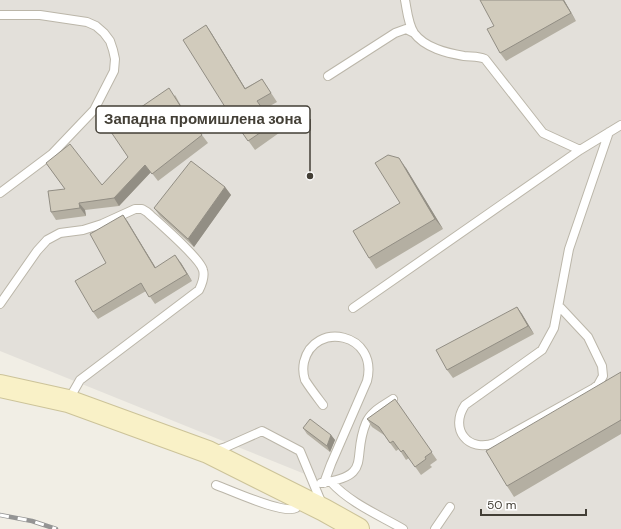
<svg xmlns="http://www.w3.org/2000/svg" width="621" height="529" font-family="'DM Sans',sans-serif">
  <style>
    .industrial { fill: #e3e0da }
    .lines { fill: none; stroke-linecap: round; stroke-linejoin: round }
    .lane-casing { stroke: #bbb6a9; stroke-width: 10 }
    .secondary-casing { stroke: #ccc399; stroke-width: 24 }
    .lane { stroke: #fff; stroke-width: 8 }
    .secondary { stroke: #f9f1c7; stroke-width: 22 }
    .rail-casing { stroke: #949494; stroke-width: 4.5 }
    .rail { stroke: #fff; stroke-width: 3; stroke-dasharray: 9; stroke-linecap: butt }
    .wall { fill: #b4afa2 }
    .shaded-wall { fill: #928e84 }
    .building { fill: #d1cbbc; stroke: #928e84 }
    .leader { fill: none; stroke: #433f36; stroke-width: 1.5 }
    .callout-dot { fill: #433f36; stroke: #fff; stroke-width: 1.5 }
    .callout { fill: #fff; stroke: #433f36; stroke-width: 1.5 }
    .callout-label { font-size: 15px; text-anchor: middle; font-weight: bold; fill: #433f36 }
  </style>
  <rect width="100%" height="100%" fill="#f1eee5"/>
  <!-- industrial -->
  <path class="industrial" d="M0,0h621v529h-224l-50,-38 -347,-140z"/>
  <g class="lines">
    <!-- lane casing -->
    <g class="lane-casing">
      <path id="lane" d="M405,0c2,10 3,24 9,33 11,15 33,20 50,23 8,1 14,0 21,3l58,74 37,17
        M0,15h40l47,7 9,4 8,7 6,8 3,9 2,9 -1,12 -20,39 -42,44 -52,39
        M328,76l67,-43 11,-4 8,4
        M0,304l37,-53 10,-11 13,-7 23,-3 19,-6 33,-15h7l5,3c12,11 53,46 56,58 2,7 -1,14 -4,20l-119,90 -12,21
        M559,306l29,31 14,29 1,10 -5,9 -4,3 -99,55c-27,10 -46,-14 -30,-38l77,-55 12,-22 15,-79 40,-117
        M353,308l227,-158 41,-25
        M323,405c-6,-8 -13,-17 -18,-25 -2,-6 -2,-13 -1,-18 10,-42 75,-29 63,19l-36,83 -7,19
        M213,451l13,-4 36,-16 38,20 22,53
        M331,482c19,21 48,33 72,47
        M321,483c53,-7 30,-25 45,-60 5,-12 17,-17 27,-24
        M216,485c14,5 68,30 80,23l5,-8
        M435,529l15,-22"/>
    </g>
    <!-- secondary casing -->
    <g class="secondary-casing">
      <path id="secondary" d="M0,386l68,15 140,51 116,58 34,19"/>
    </g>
    <!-- lane -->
    <use href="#lane" class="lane"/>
    <!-- secondary -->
    <use href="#secondary" class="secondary"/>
    <!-- rail casing -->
    <g class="rail-casing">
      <path id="rail" d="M0,515l32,6 24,8"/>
    </g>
    <!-- rail -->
    <use href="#rail" class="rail"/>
  </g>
  <!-- wall -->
  <path class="wall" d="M564,0l12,21 -70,40 -6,-8z
    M206,25l6,9 33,54 17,-9 15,23 -14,8 16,23 -24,17 -23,-32z
    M175,95l9,16 24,32 -50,38 -7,-9 -32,34 -34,4 1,6 -30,4 -5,-8 14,-23 -19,-26 56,22 26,-28z
    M406,168l37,61 -67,40 -7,-11 31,-55z
    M225,187l6,8 -37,52 -34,-31 -6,-8z
    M123,215l33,53 25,-5 11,18 -37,23 -9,-13 -48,28 -5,-7 13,-49z
    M517,307l5,7 12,20 -81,44 -6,-8z
    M621,372v62l-107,63 -7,-11z
    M395,399l42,61 -7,5 2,2 -11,8 -12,-17 -3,2 -7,-11 -3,2 -12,-16 -12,-8 -5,-8z
    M303,428l28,7 4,5 -5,12 -23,-18z"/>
  <!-- shaded-wall -->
  <path class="shaded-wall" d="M563,0h1l12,21 -5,-8z
    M206,25l6,9 39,64 -6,-9z
    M399,158l7,10 37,61 -8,-10z
    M145,165l6,7 -32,34 -5,-8z
    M225,187l6,8 -37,52 -6,-8z
    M79,203l6,7 1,6 -6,-8z
    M123,215l5,7 32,53 -5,-7z
    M175,255l6,8 11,18 -5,-7z
    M517,307l5,7 12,20 -6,-8z
    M331,435l4,5 -5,12 -3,-6z"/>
  <!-- building -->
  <path class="building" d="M480,0h83l8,13 -71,40 -13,-24 7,-3z
    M206,25l39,64 17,-10 9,14 -14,8 16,23 -25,17 -16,-23 -49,-78z
    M169,88l12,19 21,28 -50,39 -7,-9 -31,33 -35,5 1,5 -29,4 -3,-21 17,-2 -19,-26 24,-19 32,41 26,-28 -19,-28z
    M388,155l11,3 36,61 -66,39 -16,-27 47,-28 -25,-40z
    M191,161l34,26 -37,52 -34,-31z
    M123,215l32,53 20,-13 12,19 -38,23 -8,-14 -48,29 -18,-31 31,-18 -16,-29z
    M517,307l11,19 -81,44 -11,-20z
    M621,372v48l-114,66 -21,-35z
    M395,399l37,53 -7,5 1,2 -11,8 -12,-17 -2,2 -8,-11 -3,2 -11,-16 -12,-8z
    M310,419l21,16 -4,11 -24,-18z"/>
  <!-- callouts -->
  <path class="leader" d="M310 176L310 119"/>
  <circle class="callout-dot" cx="310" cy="176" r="4"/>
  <rect class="callout" x="96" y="106" width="214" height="27" rx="4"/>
  <g class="callout-label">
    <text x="203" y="124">Западна промишлена зона</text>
  </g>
  <!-- scale -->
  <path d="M481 509v6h105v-6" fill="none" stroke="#433f36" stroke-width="2"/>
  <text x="487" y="509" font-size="12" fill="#433f36" stroke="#ffffff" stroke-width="3" paint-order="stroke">50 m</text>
</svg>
